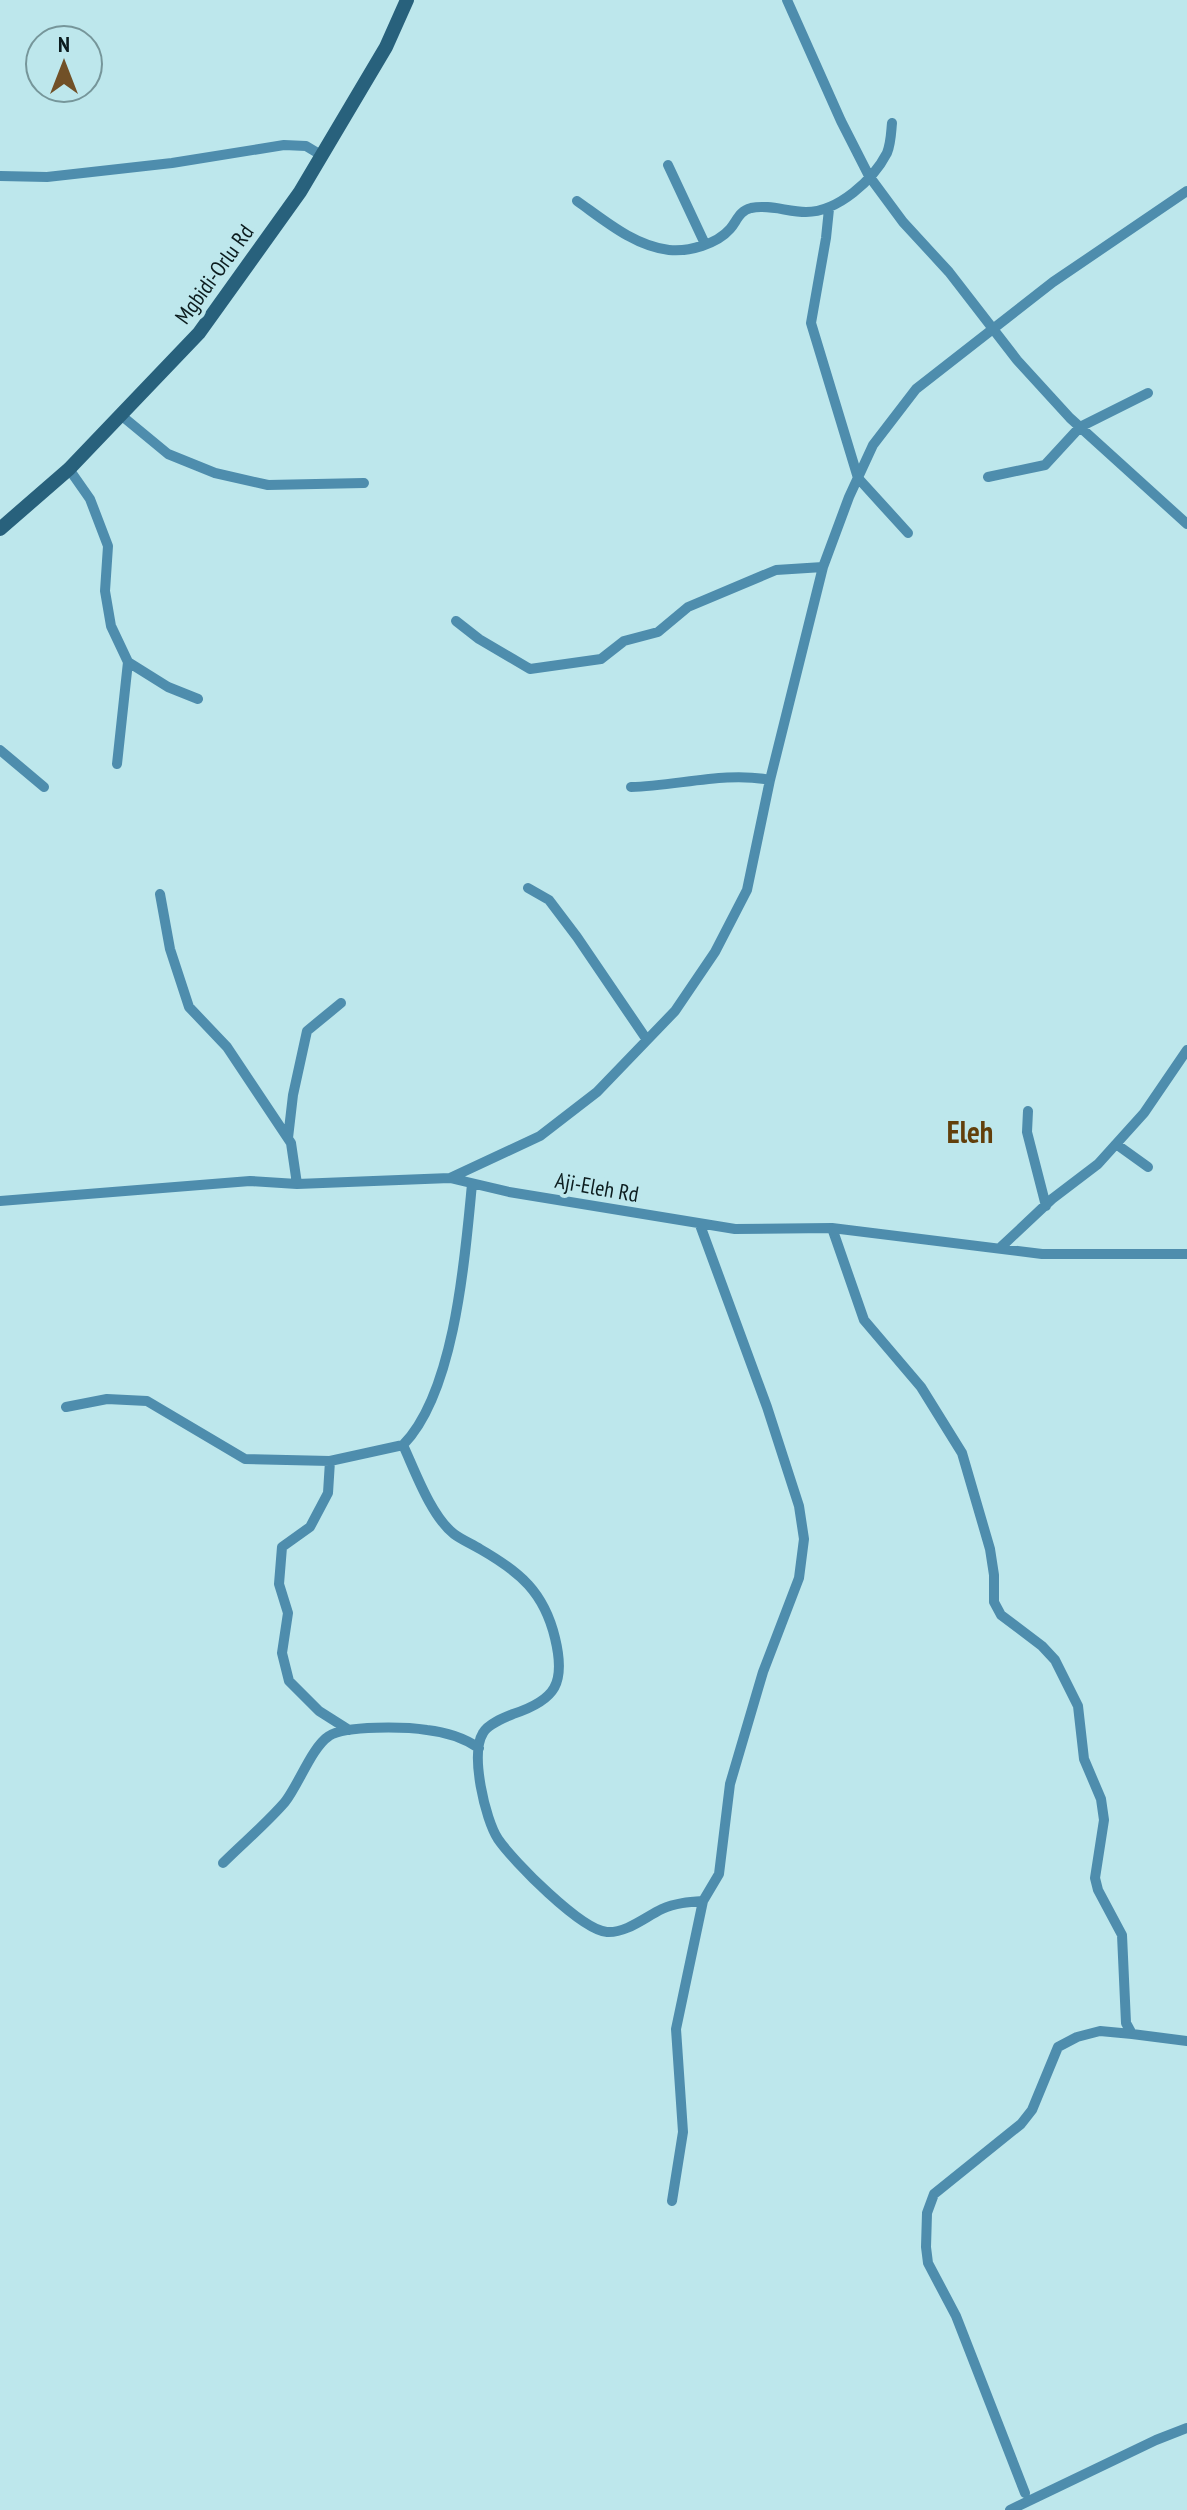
<svg xmlns="http://www.w3.org/2000/svg" width="1187" height="2510" font-family="'PT Sans Narrow',sans-serif">
  <style>
    .lines { fill: none; stroke-linecap: round; stroke-linejoin: round }
    .street { stroke: #4e8dad; stroke-width: 10 }
    .secondary { stroke: #28617c; stroke-width: 14 }
    .labels { text-anchor: middle; dominant-baseline: central; stroke-width: 8; stroke-linejoin: round; paint-order: stroke }
    .street-label { font-size: 22px; fill: #0c1c1e; stroke: #bde7ec }
    .district-label { font-size: 30px; font-weight: bold; fill: #623f0b; stroke: #bde7ec }
  </style>
  <rect width="100%" height="100%" fill="#bde7ec"/>
  <g class="lines">
    <!-- street -->
    <path class="street" d="M787,0l54,121 28,55 34,46 46,50 68,88 53,58 117,106
      M668,165l37,79
      M0,176l47,1 125,-14 112,-18 22,1 15,9
      M577,201c27,19 57,45 92,49 20,2 48,-6 61,-21 7,-8 9,-18 21,-21 18,-4 37,4 55,4 32,0 67,-32 81,-59 4,-10 4,-20 5,-30
      M829,209l-3,29 -15,85 47,155 50,55
      M122,416l46,38 47,19 53,12 96,-2
      M69,469l21,30 18,47 -3,45 6,35 17,36 40,25 30,12
      M988,477l57,-12 35,-38 68,-34
      M456,621l23,18 51,30 71,-10 23,-18 34,-9 30,-25 88,-37 47,-3
      M0,750l44,37
      M117,764l11,-102
      M631,787c46,-1 95,-16 139,-7
      M528,888l21,12 28,37 70,103
      M160,894l10,55 19,58 38,40 64,96 6,41
      M1028,1111l-1,21 19,74
      M288,1138l5,-43 14,-64 34,-28
      M1116,1144l32,23
      M450,1178l90,-42 57,-44 78,-81 40,-59 32,-62 23,-110 53,-213 26,-70 24,-52 43,-56 137,-107 134,-91
      M472,1184c-7,73 -17,208 -69,261 12,26 28,71 51,89 8,6 18,10 26,15 40,23 64,43 75,89 11,45 1,62 -42,76 -10,4 -25,10 -30,19 -13,21 2,86 15,106 15,22 83,91 109,93 20,1 38,-15 55,-23 13,-6 27,-7 41,-8
      M0,1201l250,-20 47,3 153,-6 59,14 226,37 97,-1 210,26h145
      M832,1228l32,92 57,67 41,66 28,96 4,26v27l7,13 41,31 13,14 23,46 6,53 17,40 3,21 -9,58 3,12 24,45 4,88 6,11 55,7
      M1001,1247l51,-48 46,-35 46,-51 43,-63
      M66,1407l41,-8 40,2 98,58 85,2
      M349,1730l-30,-19 -30,-30 -7,-28 6,-40 -9,-29 3,-37 28,-20 18,-34 2,-32 73,-16
      M223,1863c20,-20 43,-39 62,-61 14,-18 27,-55 44,-66 16,-11 78,-9 98,-6 19,2 37,8 52,18
      M672,2201l11,-69 -7,-103 27,-128 16,-27 11,-90 33,-112 36,-94 5,-39 -5,-33 -32,-99 -67,-182
      M1025,2493l-69,-177 -28,-53 -2,-16 1,-34 7,-19 87,-70 11,-14 26,-63 19,-10 23,-6 32,3
      M1010,2510l146,-70 31,-12"/>
    <!-- secondary -->
    <path class="secondary" d="M0,529l69,-60 130,-136 101,-141 86,-145 21,-47"/>
  </g>
  <g class="labels">
    <!-- street labels -->
    <g class="street-label">
      <text transform="translate(214 274) rotate(-54)">Mgbidi-Orlu Rd</text>
      <text transform="translate(597 1187) rotate(10)">Aji-Eleh Rd</text>
    </g>
    <!-- district labels -->
    <g class="district-label">
      <text x="970" y="1131">Eleh</text>
    </g>
  </g>
  <!-- north arrow -->
  <g transform="translate(64 64)"><circle r="38" fill="#bde7ec" stroke="#76969a" stroke-width="2"/>
  <path d="M0-6L14 30L0 20L-14 30Z" fill="#715027"/>
  <text y="-12" font-size="22" font-weight="bold" text-anchor="middle" fill="#0c1c1e">N</text>
  </g>
</svg>
